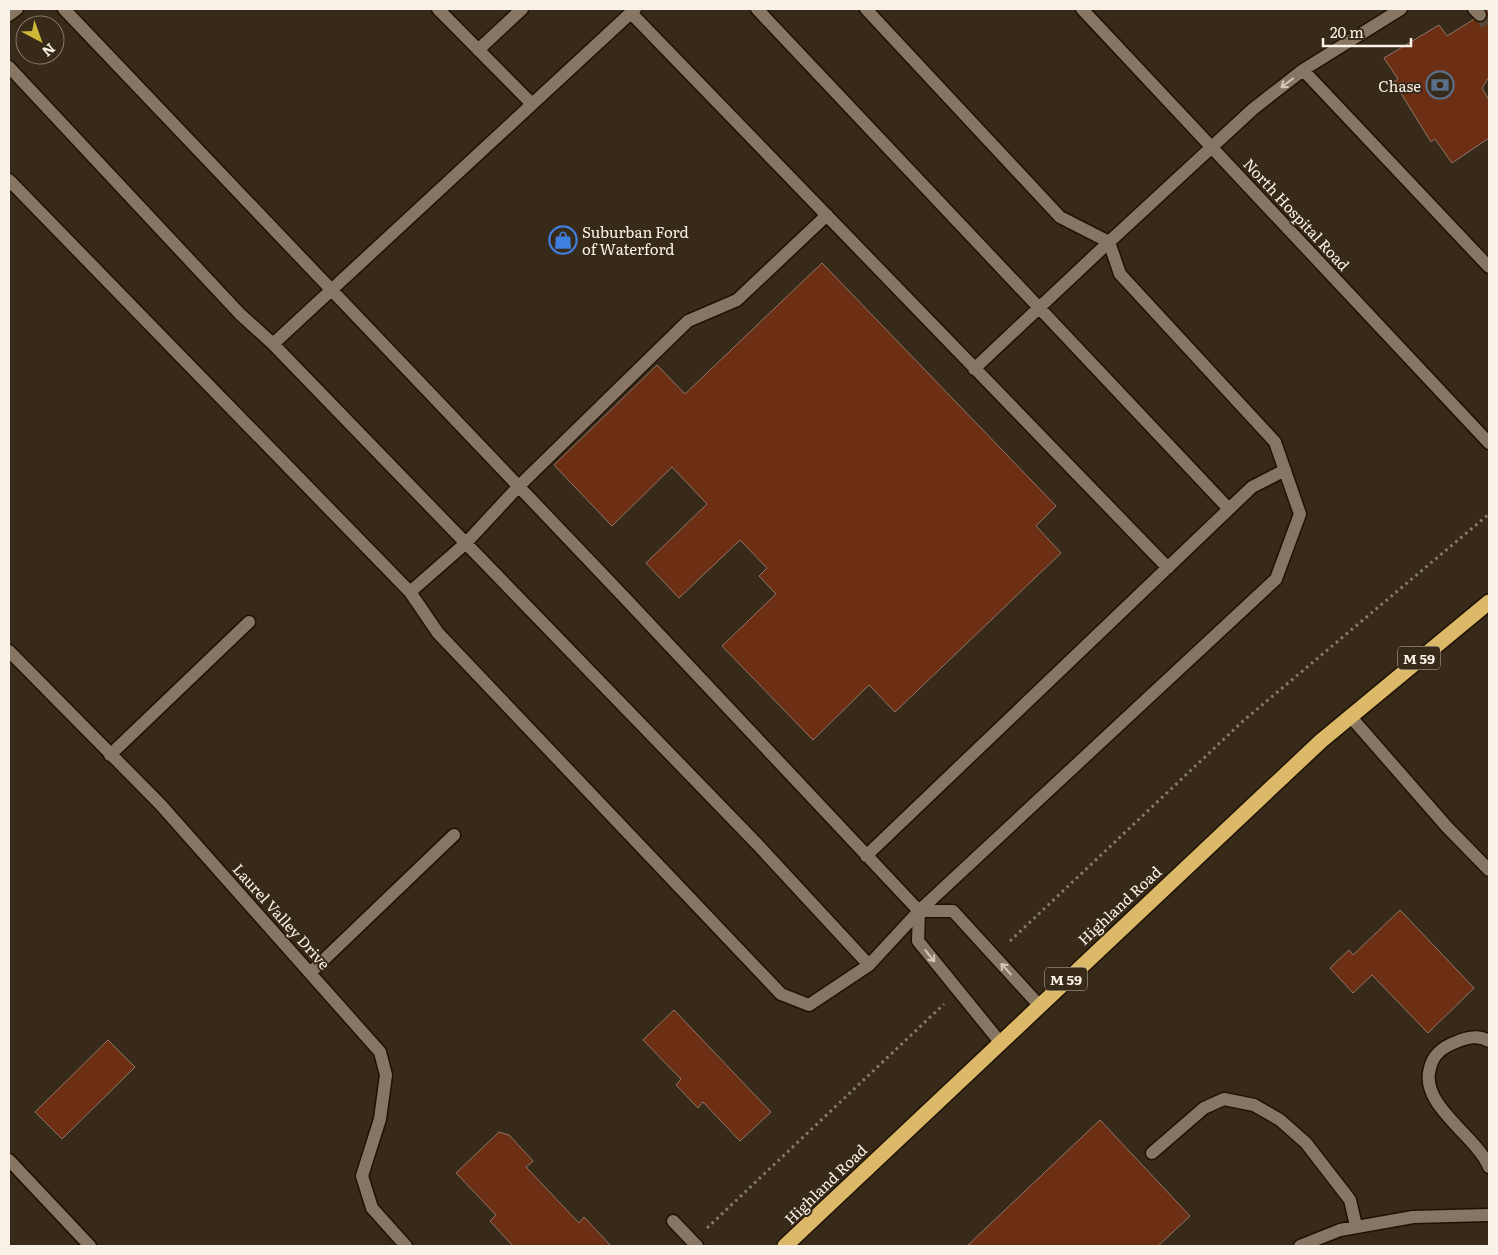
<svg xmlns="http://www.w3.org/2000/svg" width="1498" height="1255" font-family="Literata,serif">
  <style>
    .building { fill: #6d2f14; stroke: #8f766c }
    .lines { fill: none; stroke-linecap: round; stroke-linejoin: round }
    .minor-tunnel { stroke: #554838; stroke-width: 12; stroke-dasharray: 12 6; stroke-linecap: butt }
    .minor-casing { stroke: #1f1203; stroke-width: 15 }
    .highway-casing { stroke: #1f1203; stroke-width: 18 }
    .path { stroke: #897d6e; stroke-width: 3; stroke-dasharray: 2.5 4; stroke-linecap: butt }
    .minor { stroke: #867663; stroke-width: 12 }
    .highway { stroke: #dcb869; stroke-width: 15 }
    .oneway { stroke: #d2c7b9 }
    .labels { text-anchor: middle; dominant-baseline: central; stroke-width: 4; stroke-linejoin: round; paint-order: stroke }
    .shield { fill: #382a19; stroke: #c0b6a9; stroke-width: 1 }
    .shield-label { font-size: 14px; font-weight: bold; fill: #fbf2e7 }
    .poi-label { font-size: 15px; fill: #fbf2e7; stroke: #382a19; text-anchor: end }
    .street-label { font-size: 15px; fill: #fbf2e7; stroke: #382a19 }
  </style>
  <rect width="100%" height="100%" fill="#382a19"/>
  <!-- building -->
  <path class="building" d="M1489,10v67l-7,11 7,12v38l-37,25 -17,-24 -4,3 -37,-60 4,-3 -14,-21 55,-33 8,11z
    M822,263l234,243 -20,20 25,27 -166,159 -26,-27 -56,55 -91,-94 54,-52 -17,-18 8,-8 -27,-28 -61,58 -33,-35 61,-59 -35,-37 -60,59 -58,-61 103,-100 28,29z
    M1400,910l74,78 -46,45 -56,-58 -19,18 -23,-25 19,-18 4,5z
    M674,1010l97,102 -31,29 -37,-39 -5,6 -22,-23 5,-6 -38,-39z
    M108,1040l27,27 -73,72 -27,-27z
    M1100,1120l90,96 -32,30h-191z
    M499,1132l10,3 24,26 -7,6 53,56 5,-6 27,29h-98l-23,-25 6,-6 -40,-42z"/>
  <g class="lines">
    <!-- minor-tunnel -->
    <path class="minor-tunnel" d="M1480,15l9,14"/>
    <!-- minor casing -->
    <g class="minor-casing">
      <path id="minor" d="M64,9l560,588 295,314
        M438,9l94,95
        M635,9l-362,335 485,501 111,120 50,-54 357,-332 24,-65 -25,-72 -155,-168 -11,-32 144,-133 50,-39 98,-61
        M757,9l472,500
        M866,9l194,208 49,25 -135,127
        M1082,9l407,434
        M1474,9l6,6
        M631,13l537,555
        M9,15l8,-6
        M478,50l44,-41
        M9,67l231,247 33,30
        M1303,70l186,197
        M9,180l401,412
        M827,215l-90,85 -49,21 -170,166 -52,56 -56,49 28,41 343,361 28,11 60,-40
        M9,651l151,153 220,248 6,23 -6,44 -18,57 10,32 34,38
        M1350,716l97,111 42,43
        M110,755l139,-133
        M866,856l386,-369 33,-17
        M311,972l143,-137
        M1489,1041c-11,-6 -21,-4 -33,1 -13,5 -23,12 -26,26 -11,37 46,67 59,99
        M1000,1042l-82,-101 1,-30h34l86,94
        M1152,1153l52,-45 20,-9 30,6 26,15 26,23 44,57 6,26
        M9,1160l81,86
        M673,1221l24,25
        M1300,1246l40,-16 73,-13 76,-2"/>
    </g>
    <!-- highway casing -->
    <g class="highway-casing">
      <path id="highway" d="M785,1246l536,-505 168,-139"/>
    </g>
    <!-- path -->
    <path class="path" d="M1010,941l233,-220 246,-207
      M707,1228l237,-224"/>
    <!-- minor -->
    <use href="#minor" class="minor"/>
    <!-- highway -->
    <use href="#highway" class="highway"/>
  </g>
  <!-- one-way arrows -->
  <defs><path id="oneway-shaft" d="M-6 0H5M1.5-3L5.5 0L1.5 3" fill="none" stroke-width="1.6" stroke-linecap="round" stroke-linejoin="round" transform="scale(1.25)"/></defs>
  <g class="oneway">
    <use href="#oneway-shaft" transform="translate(1287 83) rotate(143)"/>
    <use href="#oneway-shaft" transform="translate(930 956) rotate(51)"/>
    <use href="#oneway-shaft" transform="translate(1006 969) rotate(-132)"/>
  </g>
  <!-- icons -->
  <defs>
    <g id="bank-ring" transform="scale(1.4375)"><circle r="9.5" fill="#382a19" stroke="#5c6f8a" stroke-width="1.5"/><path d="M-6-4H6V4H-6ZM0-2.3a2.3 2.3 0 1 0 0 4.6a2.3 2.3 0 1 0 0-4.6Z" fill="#5c6f8a"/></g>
    <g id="shop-ring" transform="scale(1.4375)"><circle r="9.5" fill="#382a19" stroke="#3f7fe0" stroke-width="1.5"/><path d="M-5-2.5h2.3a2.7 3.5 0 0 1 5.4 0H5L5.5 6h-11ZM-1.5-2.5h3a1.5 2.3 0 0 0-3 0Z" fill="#3f7fe0"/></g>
  </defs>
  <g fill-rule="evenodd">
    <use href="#bank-ring" x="1440" y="85"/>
    <use href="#shop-ring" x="563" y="240"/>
  </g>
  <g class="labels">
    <!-- shield labels -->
    <g class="shield">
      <rect x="1398" y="646.5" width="42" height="23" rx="4"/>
      <rect x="1045" y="967.5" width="42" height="23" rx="4"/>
    </g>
    <g class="shield-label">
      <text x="1419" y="658">M 59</text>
      <text x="1066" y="979">M 59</text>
    </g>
    <!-- poi labels -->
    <g class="poi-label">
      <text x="1421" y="85">Chase</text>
      <text x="582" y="231" text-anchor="start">Suburban Ford<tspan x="582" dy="17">of Waterford</tspan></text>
    </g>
    <!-- street labels -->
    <g class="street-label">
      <text transform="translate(1297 214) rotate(47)">North Hospital Road</text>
      <text transform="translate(1119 905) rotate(-43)">Highland Road</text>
      <text transform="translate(282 916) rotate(48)">Laurel Valley Drive</text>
      <text transform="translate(825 1184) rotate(-44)">Highland Road</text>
    </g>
  </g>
  <!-- border -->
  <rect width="1498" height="1255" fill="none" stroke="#fbf2e7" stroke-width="20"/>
  <!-- north arrow -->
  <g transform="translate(40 40) rotate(139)"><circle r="24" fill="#382a19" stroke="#867a6b"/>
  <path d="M0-4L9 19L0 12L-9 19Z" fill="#ceb837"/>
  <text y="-8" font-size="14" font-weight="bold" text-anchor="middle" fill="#fbf2e7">N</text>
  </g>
  <!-- scale -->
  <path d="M1323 38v8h88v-8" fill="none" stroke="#fbf2e7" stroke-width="2.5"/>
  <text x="1330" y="38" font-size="15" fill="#fbf2e7" stroke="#382a19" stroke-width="4" paint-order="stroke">20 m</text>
</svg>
